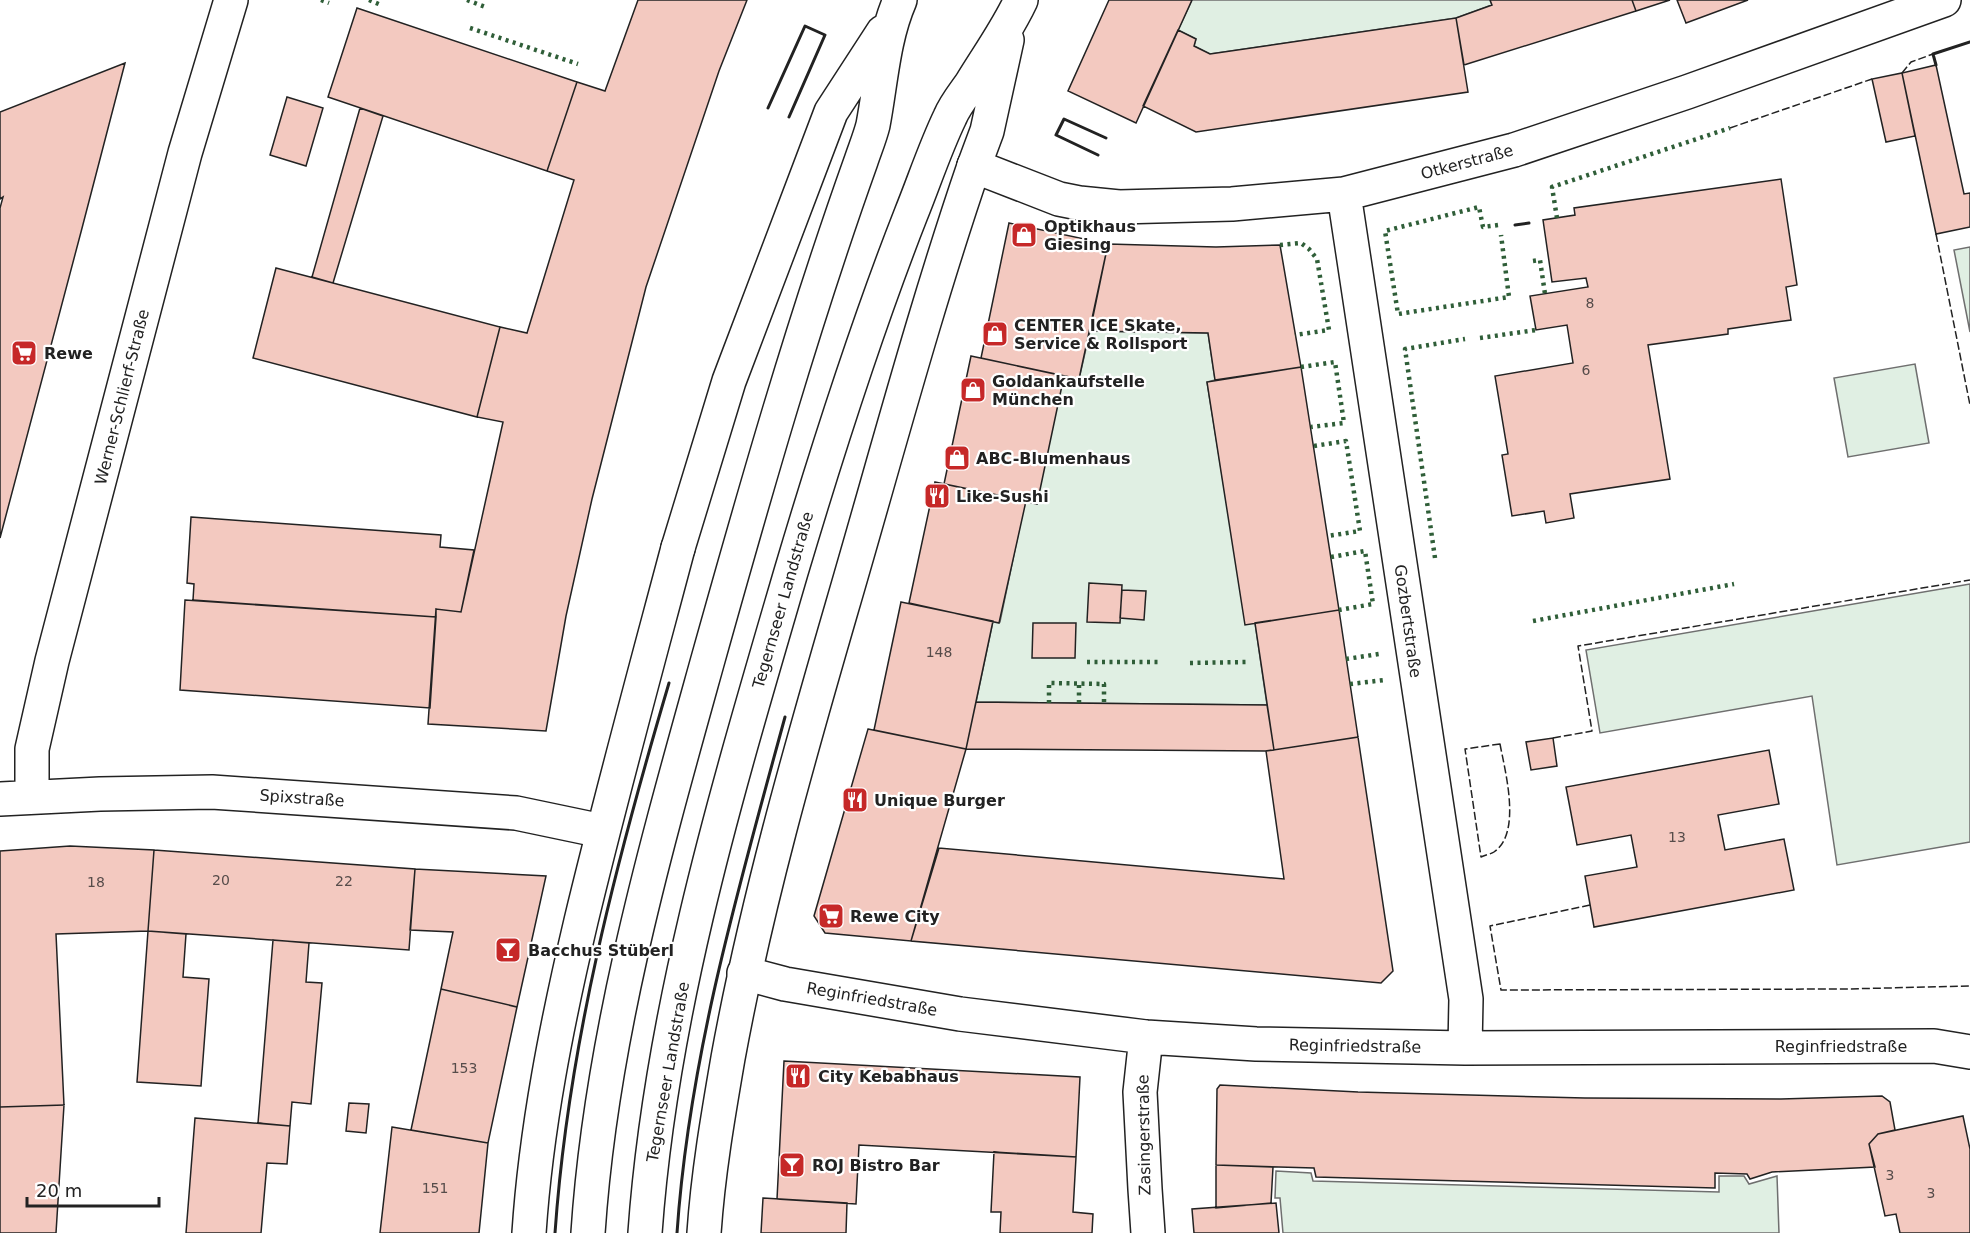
<svg xmlns="http://www.w3.org/2000/svg" width="1970" height="1233" font-family="'DejaVu Sans',sans-serif">
  <style>
    .green { fill: #e0efe3; stroke: #6f6f6f; stroke-width: 1.5 }
    .building { fill: #f3c9c0; stroke: #222; stroke-width: 1.5 }
    .lines { fill: none; stroke-linecap: round; stroke-linejoin: round }
    .minor-casing { stroke: #222; stroke-width: 36 }
    .secondary-casing { stroke: #222; stroke-width: 36 }
    .trunk-casing { stroke: #222; stroke-width: 36 }
    .minor { stroke: #fff; stroke-width: 33 }
    .secondary { stroke: #fff; stroke-width: 33 }
    .trunk { stroke: #fff; stroke-width: 33 }
    .hedge { stroke: #2f5e38; stroke-width: 4.5; stroke-dasharray: 3 4.5; stroke-linecap: butt }
    .fence { stroke: #222; stroke-width: 1.5; stroke-dasharray: 8 3; stroke-linecap: butt }
    .wall { stroke: #222; stroke-width: 3 }
    .labels { text-anchor: middle; dominant-baseline: central; stroke-width: 4.5; stroke-linejoin: round; paint-order: stroke }
    .number-label { font-size: 14px; fill: #564c4a }
    .street-label { font-size: 16px; fill: #222; stroke: #fff }
    .poi-label { font-size: 16px; font-weight: bold; fill: #222; stroke: #fff; text-anchor: start }
  </style>
  <rect width="100%" height="100%" fill="#fff"/>
  <!-- green -->
  <path class="green" d="M1192,0h298l2,5 -36,13 -246,36 -16,-8 2,-7 -18,-9z
    M1970,247v85l-16,-82z
    M1090,331l118,2 7,47 -8,2 29,179 19,62 12,82 -291,-3 17,-81 7,1 24,-116 40,-130 15,3z
    M1915,364l14,79 -81,14 -14,-79z
    M1970,584v258l-133,23 -25,-169 -212,37 -14,-83z
    M1276,1171l35,2 2,8 406,11v-16h25l5,8 28,-8 2,57h-496l-3,-35h-5z"/>
  <!-- building -->
  <path class="building" d="M638,0h109l-28,71 -73,216 -54,212 -26,117 -20,115 -118,-7 8,-115 25,3 42,-190 -26,-5 23,-90 27,6 47,-153 -27,-9 30,-89 28,9z
    M1109,0h83l-56,123 -68,-32z
    M1490,0h142l4,11 -172,54 -8,-47 36,-13z
    M1632,0h38l-34,11z
    M1677,0h71l-62,23z
    M357,8l220,74 -30,89 -219,-74z
    M1456,18l12,74 -272,40 -53,-26 35,-76 18,9 -2,7 16,8z
    M125,63l-44,169 -81,306v-330l3,-11 -3,2v-87z
    M1936,65l28,129 6,-1v34l-34,7 -34,-161z
    M1902,73l13,63 -29,6 -14,-63z
    M287,97l36,11 -17,58 -36,-11z
    M360,108l23,8 -50,167 -21,-6z
    M1781,179l16,106 -11,2 5,33 -63,9v5l-80,11 22,134 -100,15 4,24 -28,5 -2,-12 -32,5 -10,-61 6,-1 -13,-78 78,-13 -6,-38 -31,5 -6,-34 58,-9 -2,-9 -34,4 -9,-62 32,-5 -1,-7z
    M1009,223l99,21 -29,135 -98,-21z
    M1108,244l108,3 64,-2 21,122 -86,13 -7,-47 -118,-2z
    M276,268l224,59 -23,90 -224,-59z
    M971,356l93,20 -27,128 -93,-20z
    M1301,367l38,243 -94,15 -38,-243z
    M935,482l91,19 -27,122 -90,-20z
    M191,517l250,18 -1,12 34,3 -13,62 -25,-3v8l-243,-17 1,-16 -7,-1z
    M1089,583l33,2 -2,38 -33,-1z
    M1122,590l24,1 -2,29 -24,-2z
    M185,600l251,17 -6,91 -250,-18z
    M901,602l92,19 -27,128 -92,-19z
    M1339,610l19,127 -84,13 -19,-127z
    M1033,623h43l-1,35h-43z
    M976,702l291,3 7,45 -8,1 -300,-2z
    M868,729l98,20 -55,192 -86,-8 -11,-17z
    M1358,737l35,234 -12,12 -470,-42 28,-93 345,31 -18,-128z
    M1553,738l4,28 -26,4 -5,-28z
    M1769,750l10,54 -61,11 7,35 59,-11 10,51 -200,37 -9,-51 52,-9 -6,-32 -54,10 -11,-58z
    M70,846l84,4 -6,81 -92,3 8,171 -64,2v-256z
    M154,850l261,19 -6,81 -261,-19z
    M415,869l131,7 -29,131 -76,-18 12,-57 -43,-2z
    M148,931l38,3 -3,43 26,2 -8,107 -64,-4z
    M273,940l36,3 -3,39 16,1 -11,121 -19,-2 -2,24 -32,-3z
    M441,989l76,18 -29,136 -77,-13z
    M784,1061l296,16 -4,80 -217,-12 -3,59 -79,-5z
    M1220,1085l138,7 227,6 196,1 101,-3 8,6 5,28 -17,4 -9,10 6,23 -103,5 -22,7 -3,-5 -32,-1v15l-399,-11 -2,-9 -98,-3 1,-76z
    M349,1103l20,1 -3,29 -20,-2z
    M64,1105l-8,128h-56v-126z
    M1963,1116l7,33v84h-70l-4,-19 -11,2 -16,-72 9,-10z
    M195,1118l95,8 -3,38 -20,-1 -6,70h-75z
    M392,1127l96,16 -9,90h-99z
    M994,1152l82,5 -3,55 20,2 -1,19h-92l1,-21h-10z
    M1216,1165l57,2 -2,36 -55,5z
    M763,1198l84,5 -1,30h-85z
    M1276,1203l3,30h-85l-2,-24z"/>
  <g class="lines">
    <!-- minor casing -->
    <g class="minor-casing">
      <path id="minor" d="M974,166l85,33 20,4 40,4 113,-3 112,-10 170,-44 173,-58 257,-92
        M1344,194l122,805 -1,49
        M32,797v-48l20,-88 133,-508 46,-153
        M0,799l100,-5 112,-2 304,21 86,18
        M744,973l41,11 175,30 186,23 110,7 209,4 469,-2 36,6
        M1146,1037l-6,55 5,97 3,44"/>
    </g>
    <!-- secondary casing -->
    <g class="secondary-casing">
      <path id="secondary" d="M529,1233c7,-105 28,-210 52,-312 30,-125 64,-249 97,-373
        M704,1233c4,-59 14,-117 24,-175 28,-153 71,-303 114,-451 43,-147 82,-295 132,-441"/>
    </g>
    <!-- trunk casing -->
    <g class="trunk-casing">
      <path id="trunk" d="M974,166l13,-35 20,-91
        M678,548l51,-167 102,-269 52,-80
        M588,1233c13,-195 67,-383 119,-570 47,-168 95,-337 154,-502 4,-12 9,-24 12,-36 8,-42 10,-86 27,-125
        M645,1233c16,-225 83,-445 146,-661 36,-121 74,-241 120,-358 13,-32 24,-66 39,-97 5,-12 14,-23 21,-33 17,-28 36,-54 50,-84"/>
    </g>
    <!-- minor -->
    <use href="#minor" class="minor"/>
    <!-- secondary -->
    <use href="#secondary" class="secondary"/>
    <!-- trunk -->
    <use href="#trunk" class="trunk"/>
    <!-- hedge -->
    <path class="hedge" d="M321,0l8,3
      M369,0l12,5
      M467,0l21,8
      M470,28l108,36
      M1557,218l-5,-31 178,-59
      M1498,225l-15,2 -4,-20 -94,24 13,83 111,-17 -8,-62
      M1280,245l21,-2 8,6 8,10 12,71 -34,5
      M1533,261l7,-1 5,34
      M1480,338l56,-8
      M1301,367l34,-5 9,61 -33,4
      M1314,446l32,-5 14,90 -32,5
      M1331,557l34,-6 8,53 -34,6
      M1435,558l-30,-209 60,-10
      M1533,621l201,-37
      M1346,659l33,-5
      M1087,662h74
      M1190,663l58,-1
      M1350,684l35,-4
      M1049,703v-20l55,1v19
      M1079,703v-19"/>
    <!-- fence -->
    <path class="fence" d="M1902,73l9,-11 22,-8
      M1730,128l142,-49
      M1936,234l34,171
      M1553,738l39,-7 -14,-85 392,-66
      M1500,744c5,27 22,89 -6,108 -3,2 -9,3 -13,5l-16,-108z
      M1590,905l-100,21 11,64 345,-1 124,-3"/>
    <!-- wall -->
    <path class="wall" d="M1936,65l-3,-11 37,-12
      M768,108l37,-82 20,9 -36,82
      M1098,155l-42,-20 8,-16 42,19
      M1515,225l14,-2
      M555,1233c13,-187 61,-371 114,-550
      M677,1233c12,-176 62,-347 108,-516"/>
  </g>
  <!-- icons -->
  <defs>
    <g id="shop-square" transform="scale(1.35)"><rect x="-9" y="-9" width="18" height="18" rx="4" fill="#c62828" stroke="#fff"/><path d="M-5-2.5h2.3a2.7 3.5 0 0 1 5.4 0H5L5.5 6h-11ZM-1.5-2.5h3a1.5 2.3 0 0 0-3 0Z" fill="#fff"/></g>
    <g id="supermarket-square" transform="scale(1.35)"><rect x="-9" y="-9" width="18" height="18" rx="4" fill="#c62828" stroke="#fff"/><path d="M-6-5.5h2.5l.6 2H6L4.5 2H-2.5L-4.4-4H-6ZM-1.5 3.2a1.3 1.3 0 1 0 .1 0ZM3 3.2a1.3 1.3 0 1 0 .1 0Z" fill="#fff"/></g>
    <g id="restaurant-square" transform="scale(1.35)"><rect x="-9" y="-9" width="18" height="18" rx="4" fill="#c62828" stroke="#fff"/><path d="M-5-6h1v4h1v-4h1v4h1v-4h1v5L-1.5 .5V6h-2V.5L-5-1ZM5-6V6H3V1.5H1.5Q1.5-4 5-6Z" fill="#fff"/></g>
    <g id="bar-square" transform="scale(1.35)"><rect x="-9" y="-9" width="18" height="18" rx="4" fill="#c62828" stroke="#fff"/><path d="M-6-5H6L.8 .8V4.5H3.5V6h-7V4.5H-.8V.8Z" fill="#fff"/></g>
  </defs>
  <g fill-rule="evenodd">
    <use href="#shop-square" x="1024" y="235"/>
    <use href="#shop-square" x="995" y="334"/>
    <use href="#supermarket-square" x="24" y="353"/>
    <use href="#shop-square" x="973" y="390"/>
    <use href="#shop-square" x="957" y="458"/>
    <use href="#restaurant-square" x="937" y="496"/>
    <use href="#restaurant-square" x="855" y="800"/>
    <use href="#supermarket-square" x="831" y="916"/>
    <use href="#bar-square" x="508" y="950"/>
    <use href="#restaurant-square" x="798" y="1076"/>
    <use href="#bar-square" x="792" y="1165"/>
  </g>
  <g class="labels">
    <!-- number labels -->
    <g class="number-label">
      <text x="1590" y="303">8</text>
      <text x="1586" y="370">6</text>
      <text x="939" y="652">148</text>
      <text x="1677" y="837">13</text>
      <text x="221" y="880">20</text>
      <text x="344" y="881">22</text>
      <text x="96" y="882">18</text>
      <text x="464" y="1068">153</text>
      <text x="1890" y="1175">3</text>
      <text x="435" y="1188">151</text>
      <text x="1931" y="1193">3</text>
    </g>
    <!-- street labels -->
    <g class="street-label">
      <text transform="translate(1467 162) rotate(-15)">Otkerstraße</text>
      <text transform="translate(122 397) rotate(-76)">Werner-Schlierf-Straße</text>
      <text transform="translate(783 600) rotate(-74)">Tegernseer Landstraße</text>
      <text transform="translate(1408 621) rotate(82)">Gozbertstraße</text>
      <text transform="translate(302 798) rotate(4)">Spixstraße</text>
      <text transform="translate(872 999) rotate(10)">Reginfriedstraße</text>
      <text transform="translate(1355 1046) rotate(1)">Reginfriedstraße</text>
      <text x="1841" y="1046">Reginfriedstraße</text>
      <text transform="translate(668 1072) rotate(-80)">Tegernseer Landstraße</text>
      <text transform="translate(1144 1135) rotate(-91)">Zasingerstraße</text>
    </g>
    <!-- poi labels -->
    <g class="poi-label">
      <text x="1044" y="226">Optikhaus<tspan x="1044" dy="18">Giesing</tspan></text>
      <text x="1014" y="325">CENTER ICE Skate,<tspan x="1014" dy="18">Service &amp; Rollsport</tspan></text>
      <text x="44" y="353">Rewe</text>
      <text x="992" y="381">Goldankaufstelle<tspan x="992" dy="18">München</tspan></text>
      <text x="976" y="458">ABC-Blumenhaus</text>
      <text x="956" y="496">Like-Sushi</text>
      <text x="874" y="800">Unique Burger</text>
      <text x="850" y="916">Rewe City</text>
      <text x="528" y="950">Bacchus Stüberl</text>
      <text x="818" y="1076">City Kebabhaus</text>
      <text x="812" y="1165">ROJ Bistro Bar</text>
    </g>
  </g>
  <!-- scale -->
  <path d="M27 1197v9h132v-9" fill="none" stroke="#222222" stroke-width="3"/>
  <text x="36" y="1197" font-size="18" fill="#222222" stroke="#ffffff" stroke-width="4.5" paint-order="stroke">20 m</text>
</svg>
